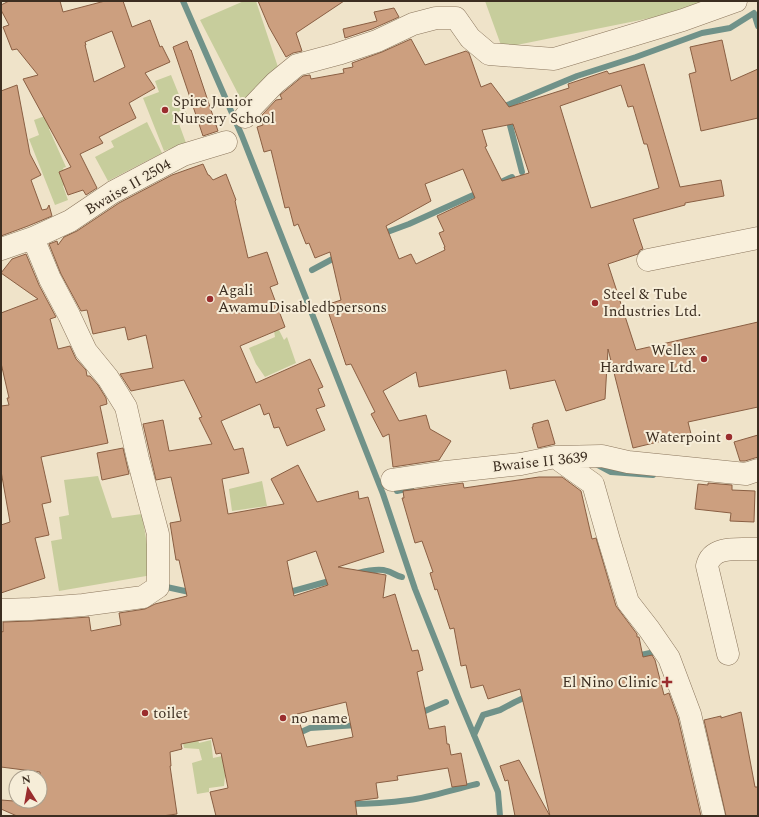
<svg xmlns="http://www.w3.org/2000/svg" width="759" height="817" font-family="Spectral,serif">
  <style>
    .green { fill: #c7cd9c }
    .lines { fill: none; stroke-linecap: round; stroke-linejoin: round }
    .stream { stroke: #709289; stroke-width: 6 }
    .building { fill: #cc9f7f; stroke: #8a5f43; fill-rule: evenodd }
    .minor-casing { stroke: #8b765d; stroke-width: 23 }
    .minor { stroke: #f9f0dc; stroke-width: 22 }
    .poi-dot { fill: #9a2d2e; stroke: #f6edd8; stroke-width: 1.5 }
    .labels { text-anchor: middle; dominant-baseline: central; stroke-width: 4; stroke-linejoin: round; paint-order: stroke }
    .poi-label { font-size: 15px; fill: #3c2e21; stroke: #f6edd8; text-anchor: start }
    .street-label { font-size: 15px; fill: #3c2e21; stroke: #f6edd8 }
  </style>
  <rect width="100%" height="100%" fill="#efe3c9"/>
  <!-- green -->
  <path class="green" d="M244,1h12l25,75 -34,35 -47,-91z
    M485,1h219l-9,8 -193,39z
    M171,75l17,42 -10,4 8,22 -22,8 -21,-53 16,-6 -4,-11z
    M64,109l4,12 -19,8 17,38 -3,1 6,14 -6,4 5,14 -13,5 -26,-66 10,-4 -5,-15z
    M147,122l15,31 -54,28 -13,-24 19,-10 -3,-6z
    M278,328l6,12 3,-3 9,26 -31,14 -9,-13 -7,-16 26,-11 -1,-6z
    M98,476l14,42 30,-4 10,61 -93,16 -8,-50 11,-2 -3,-22 10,-2 -5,-35z
    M262,481l5,25 -35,5 -3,-22z
    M193,721l6,22 12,-3 2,18 14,-3 -3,31 -15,2v4l-12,2 -5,-31 10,-3 -3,-11 -15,-1 -4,-19z"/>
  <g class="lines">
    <!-- stream -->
    <path class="stream" d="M183,1l59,135 141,358 32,95 43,108 40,95 2,24
      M522,172l-17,-66 72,-30 59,-19 66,-24 28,-5 24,-15 4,13
      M499,183l13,-6
      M382,234l27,-10 71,-32
      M312,270l26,-14
      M596,464l15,8 42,3
      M397,491l14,-3
      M358,573c8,-2 21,-5 29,-2 5,1 9,5 15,6
      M162,586l32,7
      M286,593l47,-13
      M636,656l19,-4
      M418,714l28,-12
      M299,733l11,-5 48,-3
      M474,735l9,-20 17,-5 15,-8 13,-6v-2
      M347,804c20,0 41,-1 62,-4 23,-3 45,-11 68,-16"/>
  </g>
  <!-- building -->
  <path class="building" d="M9,1h51l3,11 42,-11h18l9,26 18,-7 10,27 2,-1 8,16 -25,11 10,15 -26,15 7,15 -37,19 4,6 -23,11 17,34 -11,7 -3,-5 -15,5 -9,-23 12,-5 -48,-88 15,-4 -21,-26 -5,1 -9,-23 6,-2 -8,-15v-5zM112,31l13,36 -31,15 -9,-37h1l-1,-3z
    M258,1h86l-48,32 6,18 -9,2 -7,4 -17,-30z
    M394,8l5,9 -27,12 -27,9 -2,-9 34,-8 -3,-9z
    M411,39l14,26 41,-14 3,2 12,34 10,-4 18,24 60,-19 -1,-4 39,-13 2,3 35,-10 36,123 41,-7 3,16 -39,7v2l-52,14 10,30 -3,1 -2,4 -30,10 28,86 122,-28v85l-70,15 3,12 -58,14 -25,-99 -3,50 -39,12 -11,-31 -45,9 -4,-19 -87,17 -3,-15 -33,19 16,30 27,-6 4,14 21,12 -12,19 -46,7 -4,-33 -6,3 -12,-23 4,-2 -24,-48 -5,1 -20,-60 15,-5 -11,-48 -15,6 -6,-15 -3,1 -8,-20 -4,2 -5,-19 -4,1 -14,-58 -7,2 -7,-25 6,-2 -1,-10 14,-15 6,-1 -2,-4 23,-19 7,-1 1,4 33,-6 -1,-4 10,-2 -1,-4 30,-11zM621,85l7,22 5,-1 11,38h3l12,44 -68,20 -31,-102zM513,124l16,49 -27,8 -17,-34 2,-1 -5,-16zM463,169l12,29 -38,18 7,15 -5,2 6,14h-1l1,3 -29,14 -5,-10 -12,5 -13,-33 45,-25 -6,-17z
    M722,40l9,41 27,-12v49l-57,13 -12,-57 7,-2 -6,-25z
    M187,41l3,9h1l27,81 -15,5 -30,-89z
    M17,85l13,69 11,21 -10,5 11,30 5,-1 2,-4 3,11 -24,10 -27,10v-145z
    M203,164l5,11h1l4,5 13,-6 10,26 -1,1 13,57 19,-6 11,32 -8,3 15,40 -45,19 16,37 54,-24 13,28 -5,2 7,17 -9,3 9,21 -38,16 -8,-19 -5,1 -5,-15 -5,2 -4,-11 -39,17 13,29 9,-2 6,25 -27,6 6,35 56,-10 -13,-25 27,-14 19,37 41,-11 1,8 9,-2 16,55 -46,15 48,8 -3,23 12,-4 17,57 6,-1 5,20 -6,2 12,57 16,-3 2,18h2l2,11 10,-2 6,32 -15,2 -4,-19 -51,8 1,4 -22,3 2,15 -23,3 2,15h-141l-6,-24 18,-4 -7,-35 -5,1 -4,-16 -31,6 1,5 -12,3 1,14h-1l7,48 -15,2h-145l-16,-7v-9l39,3v-31l-39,-5v-136l2,1v-10l29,-1 57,-4 2,14 30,-6 -2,-12 26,-4 10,-5 32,-8 -8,-36h-3l-6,-37 11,-2 -10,-44 -15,3 -13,-56 20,-4 6,31 43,-7 -13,-26 3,-1 -18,-37 -53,11 -11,-17 33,-6 -7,-33 -18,5 -3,-13 -32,7 -6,-24 -6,1 -20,-37 -12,-30 8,-3 1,4 6,-8 13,-6 42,-28 53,-28zM316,551l12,34 -34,11 -7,-35zM346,702l7,35 -46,10 -10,-33z
    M26,254l13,31 17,32 -6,2 8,30 12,-3 6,13 10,11 1,6h3l8,9 8,13 1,6 -7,2 8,37 -67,14 10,45 -9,2 7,31 -14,3 10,40 -44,15v-68l9,-3 -9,-51v-65l8,-1 -2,-7h2l-8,-35v-50l37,-14 -37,-26 11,-14z
    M548,420l7,24 -17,4 -6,-21h1v-3z
    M758,435v22l-13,4h-5l-6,-19z
    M123,448l6,26 -27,6 -5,-27z
    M539,477h23l19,14 11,48 4,-1 20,68 21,28v3h2l4,20 9,-2 3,5 9,35 5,-2 9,25 23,98h-151l-30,-127 -32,10 -5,-14 -12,3 -5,-23 -5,1 -7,-38 -4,1 -13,-40 -2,1 -5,-17 3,-1 -11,-31 -7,2 -13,-45h2l-1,-7 60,-8 1,5z
    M708,483l24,2v5l23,1 -1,31 -24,-1 1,-8 -36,-4 3,-25 10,1z
    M741,712l14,75h3v29h-32l-22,-96 17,-4v2z
    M519,760l31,56h-35l-7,-36 -3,1 -5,-15z"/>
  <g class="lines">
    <!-- minor casing -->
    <g class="minor-casing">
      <path id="minor" d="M245,117l7,-10 23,-24 22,-18 41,-11 39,-13 36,-17 23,-6h20l14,20 19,16 65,5 129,-39 53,-19
        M1,249l32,-11 37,-17 43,-29 70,-37 43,-13
        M648,260l110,-22
        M555,457l38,27 16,56 19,62 21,27 20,29 21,56 24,102
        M392,480l54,-8 75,-8 34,-7 47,-1 26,6 118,12 12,-4
        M1,610l30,-1 52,-4 60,-8 15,-10v-53l-20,-75 -12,-52 -18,-29 -22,-27 -17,-36 -19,-36 -17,-41
        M728,654l-21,-88c5,-22 34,-16 51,-17"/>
    </g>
    <!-- minor -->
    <use href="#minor" class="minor"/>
  </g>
  <!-- markers -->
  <g class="poi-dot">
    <circle cx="165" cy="110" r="4"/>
    <circle cx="210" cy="299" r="4"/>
    <circle cx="595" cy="303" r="4"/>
    <circle cx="704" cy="359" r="4"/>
    <circle cx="729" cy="437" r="4"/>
    <path d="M665 676h4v4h4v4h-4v4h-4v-4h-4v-4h4z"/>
    <circle cx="145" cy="713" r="4"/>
    <circle cx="283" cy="718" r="4"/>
  </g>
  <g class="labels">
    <!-- poi labels -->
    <g class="poi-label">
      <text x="173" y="101">Spire Junior<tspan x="173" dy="17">Nursery School</tspan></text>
      <text x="218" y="290">Agali<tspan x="218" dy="17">AwamuDisabledbpersons</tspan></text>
      <text x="603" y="294">Steel &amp; Tube<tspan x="603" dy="17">Industries Ltd.</tspan></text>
      <text x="696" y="350" text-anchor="end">Wellex<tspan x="696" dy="17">Hardware Ltd.</tspan></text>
      <text x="721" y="437" text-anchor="end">Waterpoint</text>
      <text x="658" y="682" text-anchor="end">El Nino Clinic</text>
      <text x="153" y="713">toilet</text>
      <text x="291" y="718">no name</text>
    </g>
    <!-- street labels -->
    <g class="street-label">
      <text transform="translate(128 187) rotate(-30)">Bwaise II 2504</text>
      <text transform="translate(540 462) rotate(-6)">Bwaise II 3639</text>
    </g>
  </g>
  <!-- border -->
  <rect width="759" height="817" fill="none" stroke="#3c2e21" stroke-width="4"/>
  <!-- north arrow -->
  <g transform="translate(28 789) rotate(349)"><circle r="19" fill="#f6edd8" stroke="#aca18f"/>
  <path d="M0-3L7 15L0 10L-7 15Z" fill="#9a2d2e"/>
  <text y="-6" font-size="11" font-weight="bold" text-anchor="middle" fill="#3c2e21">N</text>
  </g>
</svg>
